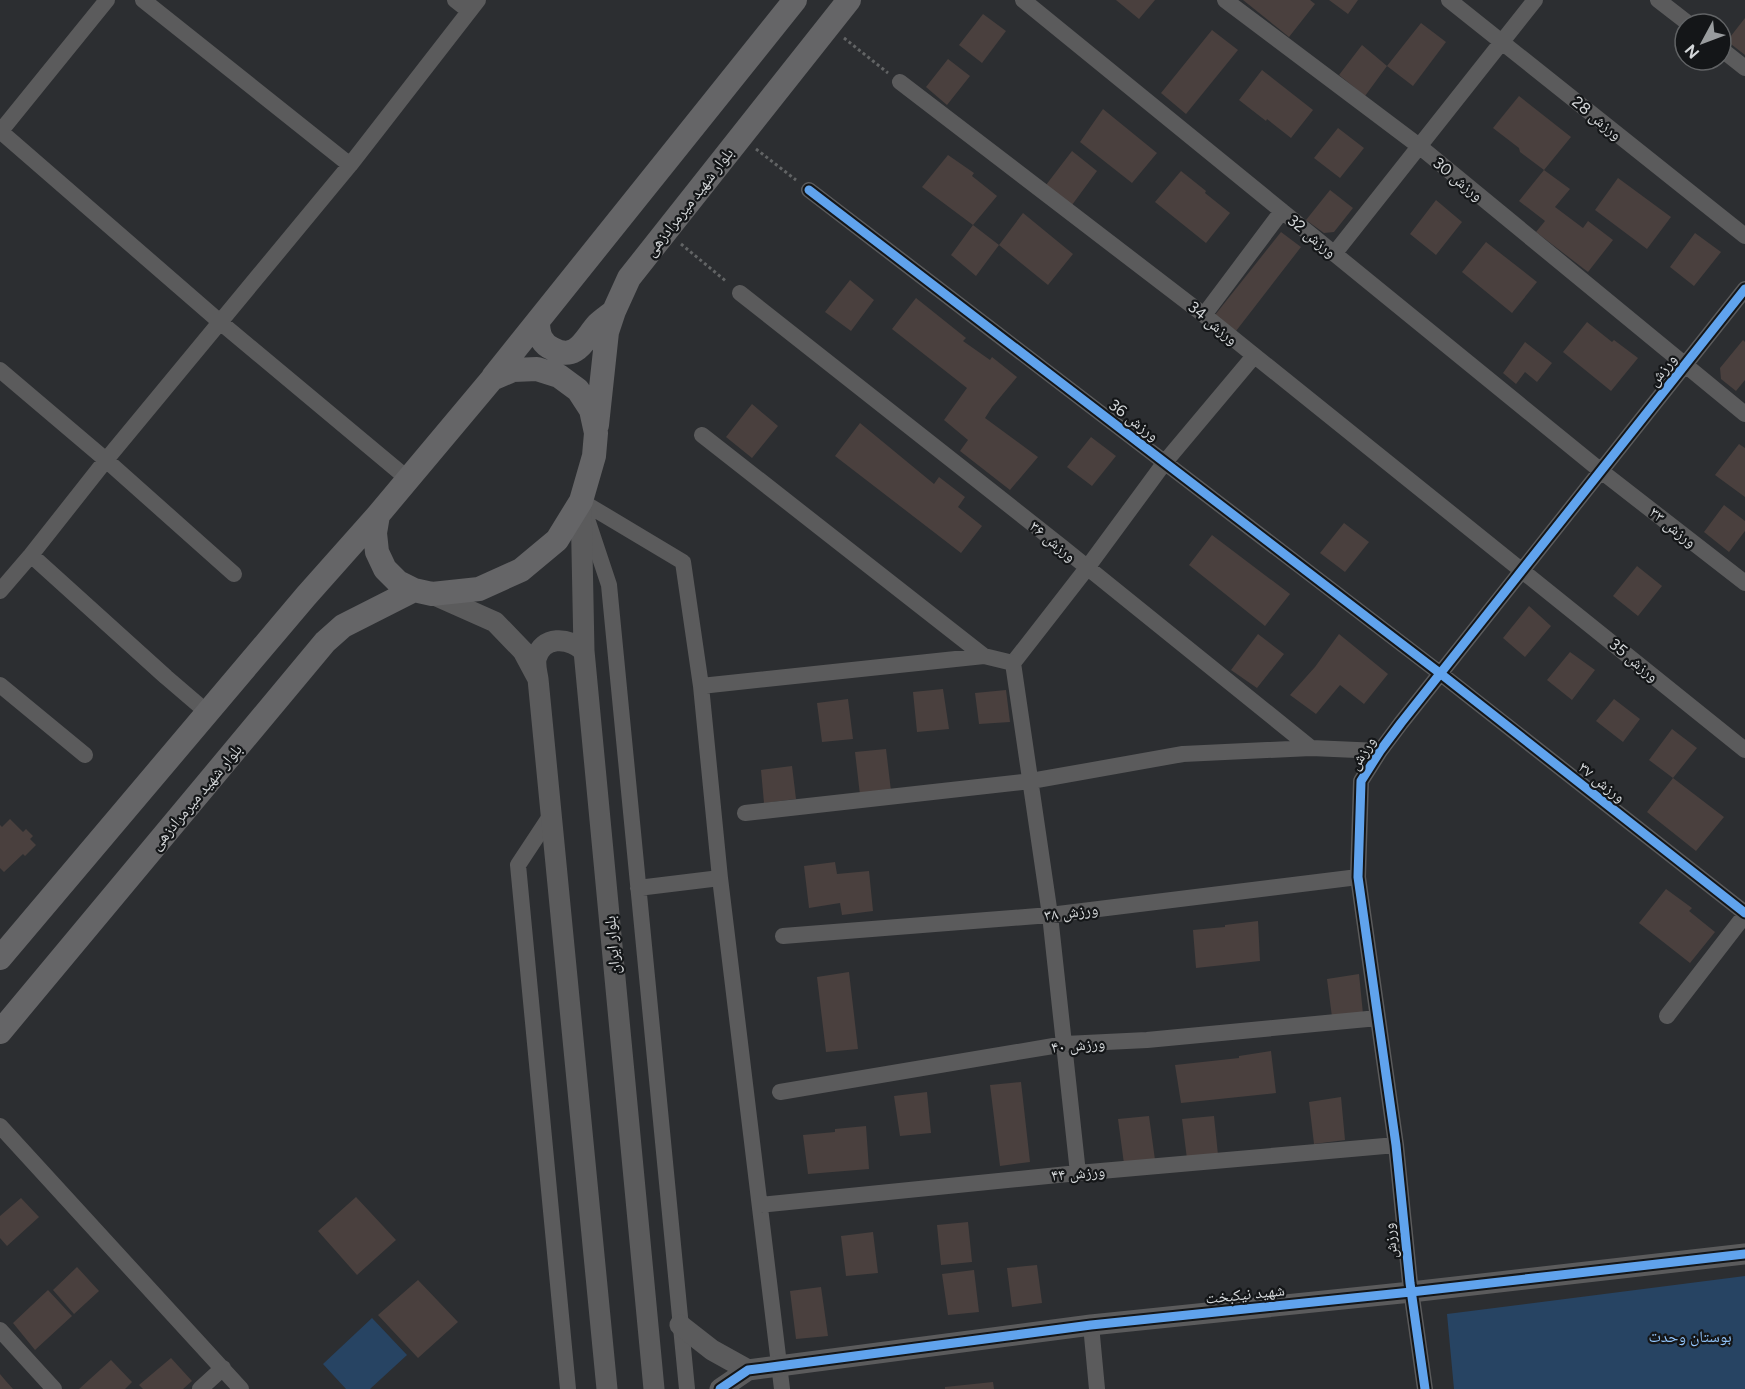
<svg xmlns="http://www.w3.org/2000/svg" width="1745" height="1389" font-family="Figtree,'Noto Naskh Arabic',sans-serif">
  <style>
    .green { fill: #274463 }
    .building { fill: #4a403e }
    .lines { fill: none; stroke-linecap: round; stroke-linejoin: round }
    .path { stroke: #626465; stroke-width: 3; stroke-dasharray: 3 3; stroke-linecap: butt }
    .minor { stroke: #5b5b5c; stroke-width: 16 }
    .tertiary { stroke: #5b5b5c; stroke-width: 21 }
    .secondary { stroke: #656567; stroke-width: 24 }
    .cycleway-casing { stroke: #141618; stroke-width: 13 }
    .cycleway { stroke: #60a3ed; stroke-width: 9 }
    .labels { text-anchor: middle; dominant-baseline: central; stroke-width: 4.5; stroke-linejoin: round; paint-order: stroke }
    .street-label { font-size: 16px; fill: #d4d7d9; stroke: #141618 }
    .park-label { font-size: 16px; fill: #93c6fd; stroke: #141618 }
  </style>
  <rect width="100%" height="100%" fill="#2c2e31"/>
  <!-- green -->
  <path class="green" d="M1745,1276v113h-291l-7,-75z
    M372,1318l35,37 -37,34h-24l-23,-25z"/>
  <!-- building -->
  <path class="building" d="M1116,0h39l-16,19z
    M1243,0h67l5,4 -26,33z
    M1329,0h29l-10,14z
    M983,14l23,17 -24,32 -23,-18z
    M1745,18v37l-18,-14z
    M1421,23l25,19 -33,44 -26,-20z
    M1212,30l26,20 -52,64 -25,-21z
    M1362,45l25,21 -22,30 -26,-21z
    M948,59l22,17 -23,29 -21,-18z
    M1262,70l51,40 -22,28 -24,-19 -1,2 -27,-21z
    M1519,96l52,41 -27,33 -24,-18 -1,-4 -26,-20z
    M1103,109l54,44 -25,30 -52,-41z
    M1338,128l26,20 -24,30 -26,-20z
    M1072,151l25,20 -25,34 -26,-20z
    M948,155l26,18 -2,3 25,20 -24,29 -51,-38z
    M1544,170l26,19 -15,18 28,21 5,-7 25,19 -25,32 -52,-40 9,-11 -26,-20z
    M1181,171l25,20 -1,2 25,20 -24,30 -51,-41z
    M1618,178l53,39 -24,32 -52,-39z
    M1330,190l23,18 -19,24 -10,1 -18,-13z
    M1436,200l26,22 -26,33 -26,-21z
    M1023,213l50,41 -25,31 -49,-40 -23,31 -25,-21 22,-30 26,20z
    M1281,232l20,15 -65,84 -21,-16z
    M1695,233l26,19 -27,34 -24,-19z
    M1486,242l51,40 -25,31 -50,-41z
    M850,280l24,20 -23,31 -26,-19z
    M916,298l50,40 -3,3 27,19 2,-3 25,20 -25,30 -7,11 53,39 -28,33 -50,-39 8,-11 -24,-20 23,-32 -75,-59z
    M1587,322l25,20 2,-2 24,18 -27,33 -48,-39z
    M1743,340l2,2v38l-9,11 -15,-12 -1,-11z
    M1525,342l27,21 -15,19 -12,-10 -9,12 -13,-11z
    M752,404l26,22 -26,32 -26,-21z
    M860,423l74,61 5,-7 26,20 -7,10 24,19 -21,27 -126,-97z
    M1091,437l25,19 -24,30 -25,-19z
    M1739,444l6,4v49l-30,-22z
    M1724,505l21,16v10l-16,21 -25,-20z
    M1344,523l25,19 -24,30 -25,-19z
    M1212,535l78,59 -25,32 -76,-61z
    M1637,566l25,20 -24,30 -25,-20z
    M1529,606l22,20 -26,31 -22,-19z
    M1258,634l26,20 -27,34 -26,-18z
    M1339,634l49,40 -24,30 -24,-19 -24,29 -26,-19 25,-28z
    M1570,652l25,18 -23,30 -25,-20z
    M943,689l6,40 -32,3 -4,-40z
    M1006,690l4,32 -31,2 -4,-31z
    M848,699l5,40 -31,3 -5,-39z
    M1614,699l26,20 -17,23 -27,-21z
    M1672,729l25,19 -24,30 51,39 -28,34 -49,-39 26,-34 -24,-18z
    M886,749l5,42 -31,4 -5,-43z
    M792,766l4,33 -32,4 -3,-33z
    M10,819l13,13 3,-3 7,7 -3,3 6,6 -11,11 -2,-2 -19,18 -4,-4v-43l2,2z
    M835,862l2,12 32,-3 4,40 -31,4 -2,-12 -31,5 -5,-42z
    M1666,889l26,19 -3,3 26,21 -25,31 -51,-40z
    M1258,921l2,40 -64,7 -3,-38 32,-3v-2z
    M849,972l9,77 -32,3 -9,-75z
    M1359,974l4,40 -31,3 -5,-38z
    M1271,1051l5,42 -95,10 -6,-38 64,-7v-2z
    M1021,1082l9,80 -30,4 -10,-81z
    M927,1092l4,41 -31,3 -6,-40z
    M1341,1097l4,43 -31,4 -5,-42z
    M1149,1116l6,44 -31,4 -6,-45z
    M1214,1116l4,39 -31,4 -5,-40z
    M866,1126l3,43 -61,5 -5,-39 32,-3v-3z
    M356,1197l40,43 -39,35 -39,-44z
    M21,1198l18,19 -32,29 -7,-8v-22z
    M968,1222l4,40 -31,3 -4,-40z
    M873,1232l5,41 -32,3 -5,-40z
    M1037,1265l5,38 -30,4 -5,-39z
    M77,1267l22,24 -25,23 -21,-24z
    M974,1270l5,42 -31,3 -6,-41z
    M418,1280l40,42 -40,36 -40,-43z
    M821,1287l7,49 -32,3 -6,-48z
    M48,1290l24,26 -37,34 -22,-27z
    M171,1358l21,23 -9,8h-40l-4,-4z
    M111,1360l21,22 -7,7h-46z
    M0,1374l5,6 8,9h-13z
    M993,1382l1,7h-49v-2z"/>
  <g class="lines">
    <!-- path -->
    <path class="path" d="M844,38l44,35
      M756,149l40,31
      M681,244l46,38"/>
    <!-- minor -->
    <path class="minor" d="M143,0l207,165
      M455,0l14,11
      M1023,0l578,471 144,112
      M1225,0l194,146 326,268
      M1449,0l296,236
      M1658,0l31,24
      M1721,49l24,19
      M900,82l304,233 541,435
      M0,131l220,191 188,157
      M0,132l107,-132
      M809,190l632,484 304,239
      M1334,254l201,-254
      M740,293l322,254 249,201 69,3
      M1204,315l78,-104
      M0,370l106,90 128,114
      M702,435l282,221
      M581,501l102,61 18,124 19,192 62,511
      M585,513l24,72 78,804
      M31,555l135,122 42,36
      M0,591l31,-36 75,-95 244,-295 128,-165
      M0,685l85,70
      M701,686l283,-30 29,7
      M745,813l286,-32 152,-27 128,-6
      M551,815l-33,50 50,524
      M638,888l82,-10
      M783,936l267,-21 308,-38
      M1667,1016l78,-101
      M780,1092l285,-48 82,-4 231,-22
      M0,1126l241,263
      M1078,1173l-28,-258 -37,-252 74,-95 78,-106 89,-106
      M760,1205l318,-32 318,-28
      M1091,1325l6,64
      M0,1330l54,59
      M200,1389l23,-21
      M1425,1389l-15,-106 -14,-138 -38,-268 3,-96 19,-30 21,-28 344,-434"/>
    <!-- tertiary -->
    <path class="tertiary" d="M581,501l3,150 70,738
      M432,594l63,28 28,29 15,28 69,710
      M538,679c-1,-6 -3,-13 -2,-20 6,-24 33,-22 48,-8
      M680,1325l32,25 36,20
      M720,1389l28,-19 31,-4 312,-41 320,-33 334,-38"/>
    <!-- secondary -->
    <path class="secondary" d="M538,321c0,13 3,23 15,28 24,13 32,-11 45,-25 4,-4 10,-8 15,-12
      M537,369l22,7 19,14 13,20 5,23 -2,23 -13,45 -24,39 -36,30 -42,19 -47,5 -18,-4 -16,-8 -13,-13 -8,-17 -2,-19 3,-18 114,-136 21,-9z
      M493,377l302,-377
      M597,425l10,-93 7,-21 15,-33 220,-278
      M0,958l306,-362 72,-81
      M0,1032l325,-390 18,-16 71,-36"/>
    <!-- cycleway casing -->
    <g class="cycleway-casing">
      <path id="cycleway" d="M809,190l632,484 304,239
        M720,1389l28,-19 31,-4 312,-41 320,-33 334,-38
        M1425,1389l-15,-106 -14,-138 -38,-268 3,-96 19,-30 21,-28 344,-434"/>
    </g>
    <!-- cycleway -->
    <use href="#cycleway" class="cycleway"/>
  </g>
  <g class="labels">
    <!-- street labels -->
    <g class="street-label">
      <text transform="translate(1597 118) rotate(39)">ورزش 28</text>
      <text transform="translate(1458 179) rotate(39)">ورزش 30</text>
      <text transform="translate(689 202) rotate(-52)">بلوار شهید میرمرادزهی</text>
      <text transform="translate(1312 236) rotate(39)">ورزش 32</text>
      <text transform="translate(1213 323) rotate(39)">ورزش 34</text>
      <text transform="translate(1662 370) rotate(-52)">ورزش</text>
      <text transform="translate(1134 420) rotate(37)">ورزش 36</text>
      <text transform="translate(1673 527) rotate(38)">ورزش ۳۳</text>
      <text transform="translate(1053 541) rotate(39)">ورزش ۳۶</text>
      <text transform="translate(1634 660) rotate(39)">ورزش 35</text>
      <text transform="translate(1362 753) rotate(-58)">ورزش</text>
      <text transform="translate(1602 782) rotate(38)">ورزش ۳۷</text>
      <text transform="translate(196 797) rotate(-50)">بلوار شهید میرمرادزهی</text>
      <text transform="translate(1071 912) rotate(-7)">ورزش ۳۸</text>
      <text transform="translate(612 945) rotate(-95)">بلوار ایران</text>
      <text transform="translate(1078 1045) rotate(-5)">ورزش ۴۰</text>
      <text transform="translate(1078 1173) rotate(-5)">ورزش ۴۴</text>
      <text transform="translate(1390 1241) rotate(-96)">ورزش</text>
      <text transform="translate(1245 1294) rotate(-6)">شهید نیکبخت</text>
    </g>
    <!-- park labels -->
    <g class="park-label">
      <text x="1690" y="1336">بوستان وحدت</text>
    </g>
  </g>
  <!-- north arrow -->
  <g transform="translate(1703 42) rotate(229)"><circle r="28" fill="#141618" stroke="#616365" stroke-width="1.5"/>
  <path d="M0-4.5L10 22L0 15L-10 22Z" fill="#999c9e"/>
  <text y="-9" font-size="16" font-weight="bold" text-anchor="middle" fill="#d4d7d9">N</text>
  </g>
</svg>
